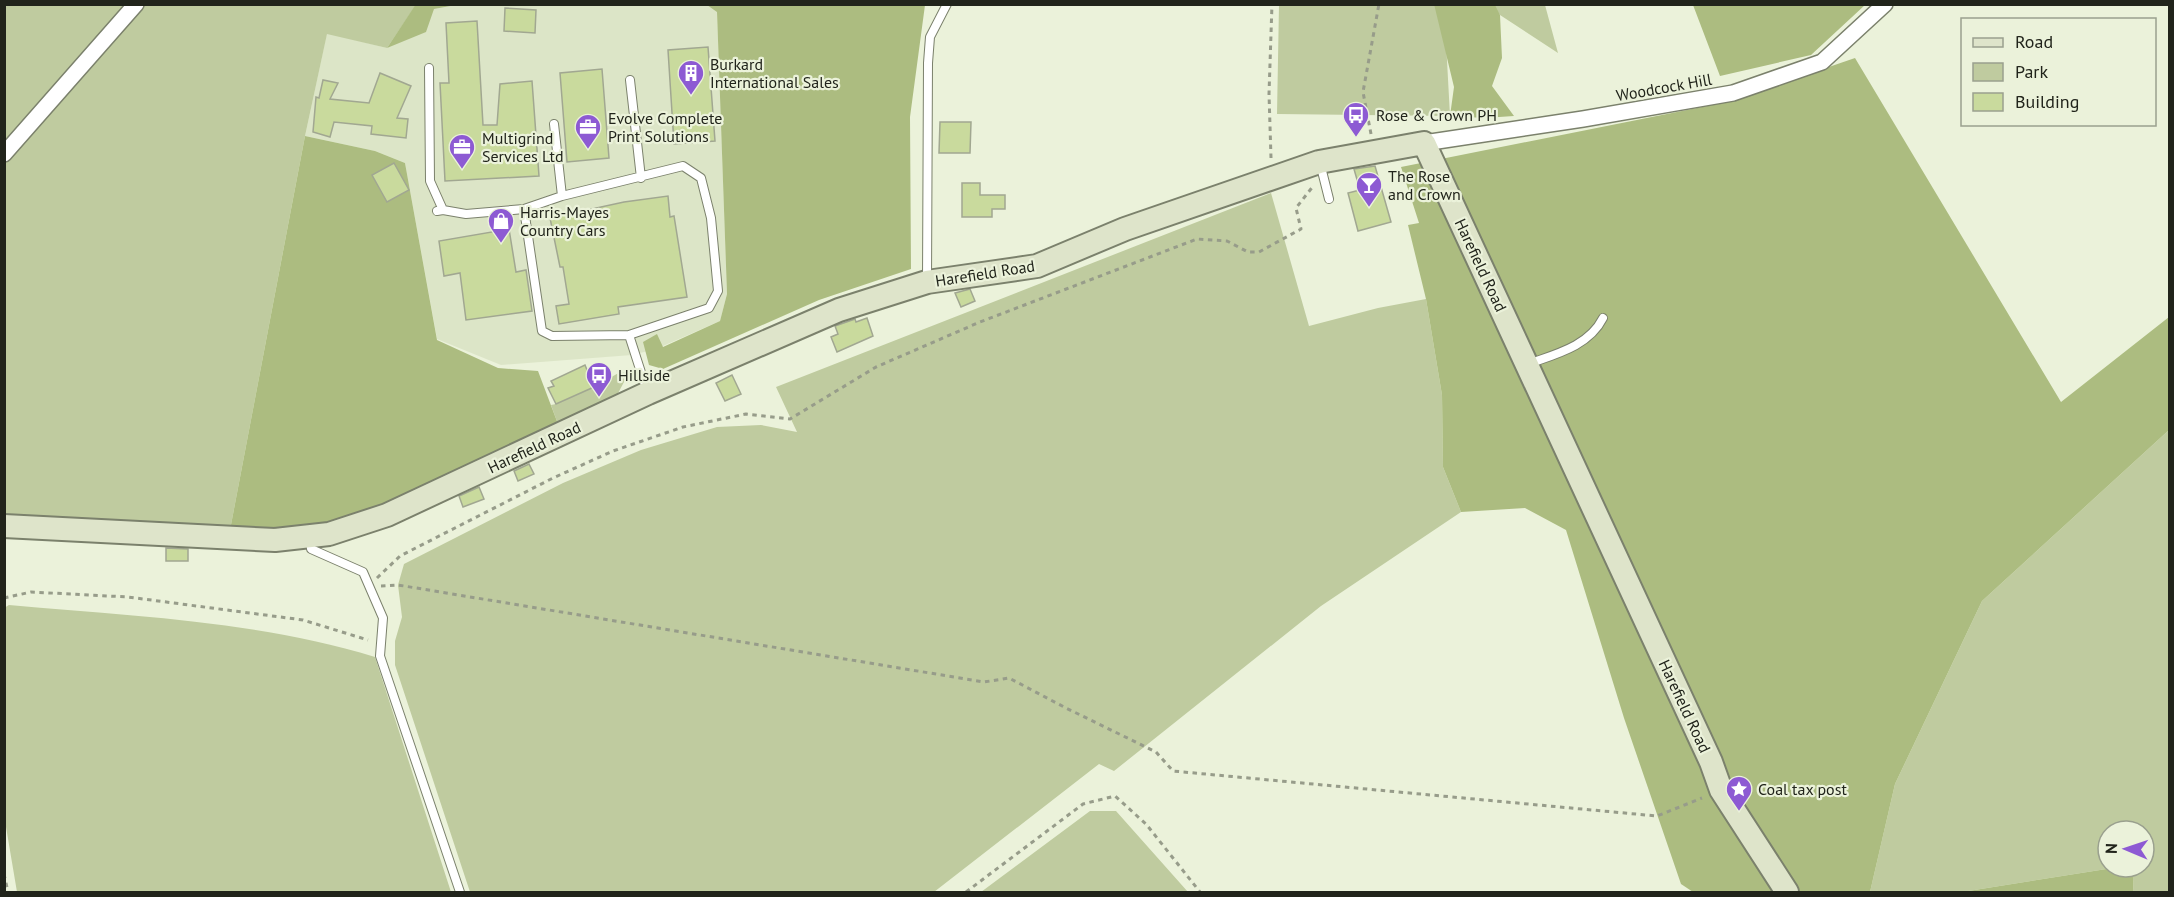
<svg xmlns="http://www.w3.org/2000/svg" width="2174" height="897" font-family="'PT Sans',sans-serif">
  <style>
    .built { fill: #dce5c7 }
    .green { fill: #bfcb9f }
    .forest { fill: #acbc80 }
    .building { fill: #c9da9d; stroke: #a1a791; stroke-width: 1.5 }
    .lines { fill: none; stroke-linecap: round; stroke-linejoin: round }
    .lane-casing { stroke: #7b816c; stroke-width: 10 }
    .street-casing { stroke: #7b816c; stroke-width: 18 }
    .secondary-casing { stroke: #7b816c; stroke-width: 26 }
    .path { stroke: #979c8a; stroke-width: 3; stroke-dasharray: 4.5 4.5; stroke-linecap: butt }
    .lane { stroke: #fff; stroke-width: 8 }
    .street { stroke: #fff; stroke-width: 15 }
    .secondary { stroke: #dee4ca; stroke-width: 22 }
    .labels { text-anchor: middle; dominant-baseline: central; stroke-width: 4.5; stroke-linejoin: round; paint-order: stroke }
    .poi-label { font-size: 16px; fill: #21241b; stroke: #ebf2da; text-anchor: start }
    .street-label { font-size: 16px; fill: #21241b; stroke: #ebf2da }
  </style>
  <rect width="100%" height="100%" fill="#ebf2da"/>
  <!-- built -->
  <path class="built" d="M456,5h251l10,6 10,283 -7,27 -64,28 -24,6 -131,10 -64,-26 -32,-176 -30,-12 -70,-15 22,-103 60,15 47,-39z"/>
  <!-- green -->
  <path class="green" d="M4,5h412l-29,43 -60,-14 -22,102 -75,394 -225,-15z
    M1279,5h165l6,111 -173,-2z
    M1492,5h53l13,48 -58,-38z
    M1271,193l38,133 69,-18 48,-9 16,96 1,72 18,45 -140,94 -207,165 -15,-7 -165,128h-464l-75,-227v-24l7,-24 -4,-32 6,-21 159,-81 78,-33 76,-23 44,-2 36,7 -21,-45z
    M622,371l3,3 -1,8 -8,15 -58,27 -7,-19 5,-1 38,-17z
    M2169,430v462h-36l1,-25h10v-36h-36v36h11l-157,25h-92l25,-108 87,-183z
    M9,605c123,11 248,16 366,52l76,235h-434l-12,-71 -1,-213z
    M1090,811h26l72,81h-207z"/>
  <!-- forest -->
  <path class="forest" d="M416,4l40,1 -22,4 -8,23 -39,16z
    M1434,4l61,1 5,10 2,43 -10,28 22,30 -30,2 -34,-2 4,-29z
    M707,5h218l-15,112 1,152 -92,31 -156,69 -14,-4 -6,-23 14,-8 6,13 57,-26 7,-27 -10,-282z
    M1693,5v-1l172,1 -54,50 -91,21z
    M1855,58l206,344 108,-85v113l-187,171 -87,183 -25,108h-177l-12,-8 -57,-166 -58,-188 -41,-22 -64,4 -18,-45 -1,-72 -16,-96 -18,-74 11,-2 -18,-56 326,-65z
    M305,136l70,15 30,12 32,177 61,28 40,3 20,53 -189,88 -45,14 -40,5 -54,-1z
    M2119,867h15l-1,25h-171z"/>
  <!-- building -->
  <path class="building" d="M505,8l31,2 -1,23 -31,-2z
    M477,21l6,104h14l3,-41 32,-3 7,95 -94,5 -5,-98h9l-3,-60z
    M708,47l7,94 -41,3 -6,-94z
    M602,69l7,89 -42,4 -7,-89z
    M380,73l31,13 -14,32 11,1 -2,19 -35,-4 1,-8 -38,-4 -4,15 -17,-5 3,-35 3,1 4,-18 15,3 -8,16 39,4z
    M940,122h31l-1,31h-31z
    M394,163l15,27 -22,12 -15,-27z
    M1375,166l16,56 -33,9 -10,-38 12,-3 -6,-21z
    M962,183h18v12h25v14h-13v8h-30z
    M668,196l2,21 4,-1 13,81 -69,10 1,7 -60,10 -3,-18 13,-2 -6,-37h-3l-10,-49 74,-16z
    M509,229l7,43 10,-2 6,41 -66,9 -6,-47 -16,3 -5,-35z
    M970,289l5,12 -14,6 -6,-14z
    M867,318l6,18 -36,16 -6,-15 7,-3 -3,-8 20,-7 1,3z
    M585,365l9,22 -38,17 -8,-16 6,-2 -3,-5z
    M732,375l9,19 -16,7 -9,-18z
    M529,464l5,10 -16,7 -4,-10z
    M479,487l5,12 -21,8 -4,-11z
    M166,548l22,1v12h-22z"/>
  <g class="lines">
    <!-- lane casing -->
    <g class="lane-casing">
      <path id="lane" d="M429,68l1,113 13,29
        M630,80l11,98
        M554,124l8,72
        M1320,163l9,36
        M524,209l18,122 10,5 77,-1
        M437,211l6,-1 23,4 58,-5 38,-13 121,-30 18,12 10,40 7,73 -9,17 -80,27 18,56
        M927,281l1,-218 2,-26 17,-33
        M1528,364c28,-10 61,-18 75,-46
        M310,537l1,12 52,23 20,46 -3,38 80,236"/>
    </g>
    <!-- street casing -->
    <g class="street-casing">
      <path id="street" d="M1424,143l159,-24 150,-26 89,-31 63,-58
        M4,154l132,-150"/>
    </g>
    <!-- secondary casing -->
    <g class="secondary-casing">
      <path id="secondary" d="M4,526l271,14 54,-6 58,-19 261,-122 191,-83 88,-28 110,-16 88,-37 194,-67 105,-19 287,619 10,28 66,102"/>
    </g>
    <!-- path -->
    <path class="path" d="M1371,134l-8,-42 16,-88
      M1271,158l-2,-64 3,-90
      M377,578l23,-22 153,-78 60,-27 70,-24 63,-13 44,5 86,-52 104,-45 217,-83 30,2 21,11h11l42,-23 -5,-21 18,-23
      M381,586l17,-1 586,97 25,-4 57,30 90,44 17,19 484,45 45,-18
      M4,598l27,-6 97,5 175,23 65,20
      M4,874l4,18
      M966,892l117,-88 32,-8 31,28 54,68"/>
    <!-- lane -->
    <use href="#lane" class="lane"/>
    <!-- street -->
    <use href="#street" class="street"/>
    <!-- secondary -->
    <use href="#secondary" class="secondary"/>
  </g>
  <!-- icons -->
  <defs>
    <g id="building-pin" transform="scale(1.35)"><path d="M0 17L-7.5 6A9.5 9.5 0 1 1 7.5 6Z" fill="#8d5ad3" stroke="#ebf2da"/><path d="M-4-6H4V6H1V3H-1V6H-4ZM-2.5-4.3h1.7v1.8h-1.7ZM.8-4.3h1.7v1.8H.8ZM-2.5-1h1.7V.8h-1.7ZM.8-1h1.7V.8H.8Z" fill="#fff"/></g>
    <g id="bus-pin" transform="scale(1.35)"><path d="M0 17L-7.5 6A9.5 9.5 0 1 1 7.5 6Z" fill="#8d5ad3" stroke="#ebf2da"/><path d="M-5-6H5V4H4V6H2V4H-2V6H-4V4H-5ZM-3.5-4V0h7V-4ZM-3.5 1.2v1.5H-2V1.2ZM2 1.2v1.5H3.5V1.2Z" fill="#fff"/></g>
    <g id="office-pin" transform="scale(1.35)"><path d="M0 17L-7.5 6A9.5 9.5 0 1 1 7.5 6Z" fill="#8d5ad3" stroke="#ebf2da"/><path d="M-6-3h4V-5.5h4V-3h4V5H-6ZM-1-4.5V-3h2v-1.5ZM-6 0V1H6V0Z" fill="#fff"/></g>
    <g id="bar-pin" transform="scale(1.35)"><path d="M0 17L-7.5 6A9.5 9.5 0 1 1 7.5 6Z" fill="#8d5ad3" stroke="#ebf2da"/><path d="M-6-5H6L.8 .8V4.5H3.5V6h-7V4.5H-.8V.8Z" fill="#fff"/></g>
    <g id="shop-pin" transform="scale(1.35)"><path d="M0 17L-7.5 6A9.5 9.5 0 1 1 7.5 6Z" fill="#8d5ad3" stroke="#ebf2da"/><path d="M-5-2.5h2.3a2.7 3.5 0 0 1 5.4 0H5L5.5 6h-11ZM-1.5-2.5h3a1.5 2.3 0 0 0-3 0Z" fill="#fff"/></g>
    <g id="sight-pin" transform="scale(1.35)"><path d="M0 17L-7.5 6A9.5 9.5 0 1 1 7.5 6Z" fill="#8d5ad3" stroke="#ebf2da"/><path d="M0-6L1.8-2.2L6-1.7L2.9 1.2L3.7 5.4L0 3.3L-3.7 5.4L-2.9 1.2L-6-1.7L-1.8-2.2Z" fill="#fff"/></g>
  </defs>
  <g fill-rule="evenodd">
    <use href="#building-pin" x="691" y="73"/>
    <use href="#bus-pin" x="1356" y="115"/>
    <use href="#office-pin" x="588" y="127"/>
    <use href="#office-pin" x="462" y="147"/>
    <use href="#bar-pin" x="1369" y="185"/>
    <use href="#shop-pin" x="501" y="221"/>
    <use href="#bus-pin" x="599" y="375"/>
    <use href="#sight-pin" x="1739" y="789"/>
  </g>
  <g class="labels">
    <!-- poi labels -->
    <g class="poi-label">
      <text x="710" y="64">Burkard<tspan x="710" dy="18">International Sales</tspan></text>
      <text x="1376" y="115">Rose &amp; Crown PH</text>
      <text x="608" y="118">Evolve Complete<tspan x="608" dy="18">Print Solutions</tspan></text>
      <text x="482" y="138">Multigrind<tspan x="482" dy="18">Services Ltd</tspan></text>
      <text x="1388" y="176">The Rose<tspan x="1388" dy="18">and Crown</tspan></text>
      <text x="520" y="212">Harris-Mayes<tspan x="520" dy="18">Country Cars</tspan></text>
      <text x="618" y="375">Hillside</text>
      <text x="1758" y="789">Coal tax post</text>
    </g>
    <!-- street labels -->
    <g class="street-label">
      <text transform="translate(1664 87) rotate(-10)">Woodcock Hill</text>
      <text transform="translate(1481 265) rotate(65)">Harefield Road</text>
      <text transform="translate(985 273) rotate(-9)">Harefield Road</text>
      <text transform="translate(534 447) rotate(-25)">Harefield Road</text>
      <text transform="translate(1685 706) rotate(65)">Harefield Road</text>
    </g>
  </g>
  <!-- border -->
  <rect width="2174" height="897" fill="none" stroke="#21241b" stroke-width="12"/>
  <!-- legend -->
  <rect x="1961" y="18" width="195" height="108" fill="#ebf2da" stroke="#9aa08e" stroke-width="1.5"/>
  <rect x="1973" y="38" width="30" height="9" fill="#dee4ca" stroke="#9aa08e" stroke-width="1.5"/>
  <text x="2015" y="48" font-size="18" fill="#21241b">Road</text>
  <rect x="1973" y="63" width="30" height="18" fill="#bfcb9f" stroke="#9aa08e" stroke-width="1.5"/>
  <text x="2015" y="78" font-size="18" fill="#21241b">Park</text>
  <rect x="1973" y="93" width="30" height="18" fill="#c9da9d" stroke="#9aa08e" stroke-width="1.5"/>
  <text x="2015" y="108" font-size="18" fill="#21241b">Building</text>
  <!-- north arrow -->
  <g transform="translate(2126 849) rotate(272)"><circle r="28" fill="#ebf2da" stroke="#9aa08e" stroke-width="1.5"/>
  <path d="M0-4.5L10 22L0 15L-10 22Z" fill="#8d5ad3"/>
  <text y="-9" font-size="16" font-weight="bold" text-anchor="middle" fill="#21241b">N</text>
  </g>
</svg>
